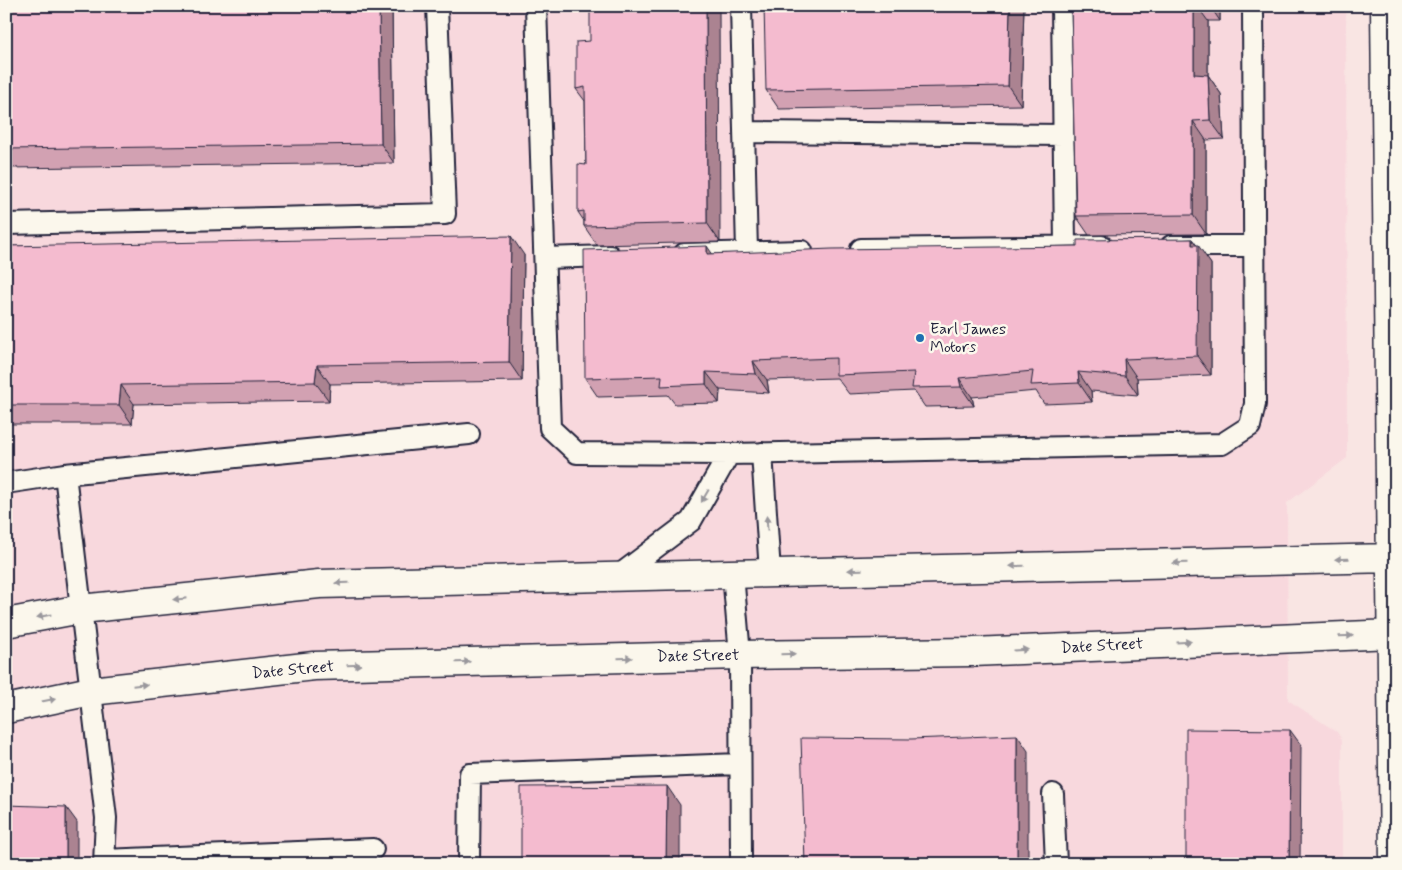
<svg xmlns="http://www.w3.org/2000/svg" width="1402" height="870" font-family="Mynerve,sans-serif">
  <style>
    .built { fill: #f8d8dd }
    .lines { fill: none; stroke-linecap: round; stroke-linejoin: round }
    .lane-casing { stroke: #22223b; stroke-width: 24 }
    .secondary-casing { stroke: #22223b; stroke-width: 31 }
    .lane { stroke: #fbf7ec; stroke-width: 20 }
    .secondary { stroke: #fbf7ec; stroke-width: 28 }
    .wall { fill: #d2a1b2; stroke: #22223b }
    .shaded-wall { fill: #ab8391; stroke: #22223b }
    .building { fill: #f4bbcf; stroke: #22223b }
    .oneway { fill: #99979c }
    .poi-dot { fill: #1f6fb2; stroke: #fbf7ec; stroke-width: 2 }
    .labels { text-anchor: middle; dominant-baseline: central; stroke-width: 5; stroke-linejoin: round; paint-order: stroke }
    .poi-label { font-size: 16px; fill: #22223b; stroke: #fbf7ec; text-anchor: start }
    .street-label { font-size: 16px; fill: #22223b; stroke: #fbf7ec }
  </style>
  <rect width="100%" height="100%" fill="#f9e5e3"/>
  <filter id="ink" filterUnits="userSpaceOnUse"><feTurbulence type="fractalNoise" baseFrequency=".02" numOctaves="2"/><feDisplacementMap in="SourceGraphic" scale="10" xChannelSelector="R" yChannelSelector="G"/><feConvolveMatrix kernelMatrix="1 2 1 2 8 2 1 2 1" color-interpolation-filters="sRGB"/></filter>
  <g filter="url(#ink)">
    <!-- built -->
    <path class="built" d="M6,6h1340l1,452 -60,45 1,197 49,32 5,8v124h-1336z"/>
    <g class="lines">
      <!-- lane casing -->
      <g class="lane-casing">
        <path id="lane" d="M536,6l14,422 27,25 152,1 493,-10 28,-18 5,-22 -2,-398
          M741,6l6,246
          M1062,6l3,240
          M744,132l320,3
          M6,224l439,-10 -8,-208
          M1171,246h83
          M861,249l241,-3
          M684,254l118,-3
          M545,258l65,-2
          M762,453l8,119
          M65,474l41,344 -2,46
          M6,483l59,-9 404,-40
          M733,574l7,81 1,209
          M618,576l73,-55 38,-67
          M1053,794l3,70
          M104,860l269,-11
          M469,864l1,-90 270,-10"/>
      </g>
      <!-- secondary casing -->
      <g class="secondary-casing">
        <path id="secondary" d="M1385,6l9,858
          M6,623l75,-14 238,-25 1072,-26
          M6,709l85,-18 223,-25 426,-11 233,-3 419,-18"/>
      </g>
      <!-- lane -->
      <use href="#lane" class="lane"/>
      <!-- secondary -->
      <use href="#secondary" class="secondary"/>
    </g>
    <!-- wall -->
    <path class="wall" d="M6,6h386l2,157 -388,5z
      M1024,6l-3,99 -242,4 -13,-19z
      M1071,6h149v15h-12v54l13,19 3,45 -18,1v94l-117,1 -13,-19z
      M590,41l130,201 -123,3 -13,-19v-5l-6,-9 8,-47 -1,-64 -9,-12z
      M1192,239l19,25v111l-74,3 1,17 -47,-4 1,11 -48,2 -8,-13 -64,6 2,9 -49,1 -11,-16 -65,3 -12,-16 -70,2 2,13 -49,-3 -1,13 -44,1 -7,-9 -70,2 -13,-19 127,-124 365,-8z
      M6,246l518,9 -2,126 -192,3 -1,17 -195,3 -2,20h-126z"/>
    <!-- shaded-wall -->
    <path class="shaded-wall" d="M379,6h13l2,157 -13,-19z
      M706,6h13l1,236 -13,-19z
      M1010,6h14l-3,99 -13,-19z
      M1194,6h3l11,15v72l-14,-19z
      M1210,6h10v15z
      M1208,75l13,19 3,45 -14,-19z
      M1193,121l13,19v94l-13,-19z
      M511,236l13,19 -2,126 -13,-19z
      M1192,239l6,8v-2l13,19v111l-14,-19z
      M707,246l13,19 -13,-11z
      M1124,359l13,19 1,17 -13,-19z
      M753,361l14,19 2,13 -13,-19z
      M317,365l13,19 -1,17 -14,-19z
      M706,372l14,18 -1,13 -13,-19z
      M1078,372l13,19 1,11 -13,-19z
      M959,378l13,19 2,9 -13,-19z
      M121,385l13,19 -2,20 -13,-19z
      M1290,730l11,15 -1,119h-11z
      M1017,735l11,16v113h-11z
      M667,786l13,19v59h-14z
      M66,807l11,15v42h-11z"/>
    <!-- building -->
    <path class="building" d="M6,6h373l2,138 -375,5z
      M590,6h116l1,217 -123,3v-15l-6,1v-48l8,1 -1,-78 -9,2v-47l14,-1z
      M764,6h246l-2,80 -242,4z
      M1071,6h123v68l14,1 2,45 -17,1v94l-117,1z
      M511,236l-2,126 -192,3 -2,17 -194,3 -2,20h-113v-159z
      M1192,239v6h6l-1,111 -73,3 1,17 -47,-4 1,11 -48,2 2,-14 -74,7 2,9 -49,1 2,-16 -78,3v-17l-83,3 3,13 -50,-2v12l-45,2 1,-10 -77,2 -1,-128 123,-4v8l125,-5 245,-3v-6z
      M1186,729l104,1 -1,134h-103z
      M1017,735v129h-212l-4,-126 110,1z
      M667,786l-1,78h-145v-77z
      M6,805l60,2v57h-60z"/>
    <!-- one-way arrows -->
    <defs><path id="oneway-solid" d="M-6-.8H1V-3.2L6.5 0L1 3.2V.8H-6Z" transform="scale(1.25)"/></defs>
    <g class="oneway">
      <use href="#oneway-solid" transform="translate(705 496) rotate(120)"/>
      <use href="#oneway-solid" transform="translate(767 523) rotate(-94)"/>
      <use href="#oneway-solid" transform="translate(1342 559) rotate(179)"/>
      <use href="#oneway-solid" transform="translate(1180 563) rotate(179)"/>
      <use href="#oneway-solid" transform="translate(1017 566) rotate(179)"/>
      <use href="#oneway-solid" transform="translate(855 570) rotate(179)"/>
      <use href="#oneway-solid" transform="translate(342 583) rotate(178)"/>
      <use href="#oneway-solid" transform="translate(180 599) rotate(174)"/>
      <use href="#oneway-solid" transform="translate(44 616) rotate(169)"/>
      <use href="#oneway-solid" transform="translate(1346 636) rotate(-2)"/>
      <use href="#oneway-solid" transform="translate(1184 642) rotate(-3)"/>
      <use href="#oneway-solid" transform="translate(1021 650) rotate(-3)"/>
      <use href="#oneway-solid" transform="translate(788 654) rotate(-1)"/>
      <use href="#oneway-solid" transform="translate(625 658) rotate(-1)"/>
      <use href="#oneway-solid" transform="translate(463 662) rotate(-1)"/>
      <use href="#oneway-solid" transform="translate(354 665) rotate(-2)"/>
      <use href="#oneway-solid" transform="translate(140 685) rotate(-6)"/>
      <use href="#oneway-solid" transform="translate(49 700) rotate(-12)"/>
    </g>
  </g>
  <!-- markers -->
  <circle class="poi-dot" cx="920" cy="338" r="5"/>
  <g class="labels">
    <!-- poi labels -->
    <g class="poi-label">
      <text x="930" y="329">Earl James<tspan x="930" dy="18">Motors</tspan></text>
    </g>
    <!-- street labels -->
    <g class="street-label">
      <text transform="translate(1102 646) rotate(-3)">Date Street</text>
      <text transform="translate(698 656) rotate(-1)">Date Street</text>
      <text transform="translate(293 670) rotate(-5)">Date Street</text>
    </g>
  </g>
  <!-- margin -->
  <rect width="1402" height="870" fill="none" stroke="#fbf7ec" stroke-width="25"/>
  <rect x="12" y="12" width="1377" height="845" fill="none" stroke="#22223b" stroke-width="2" filter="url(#ink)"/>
</svg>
